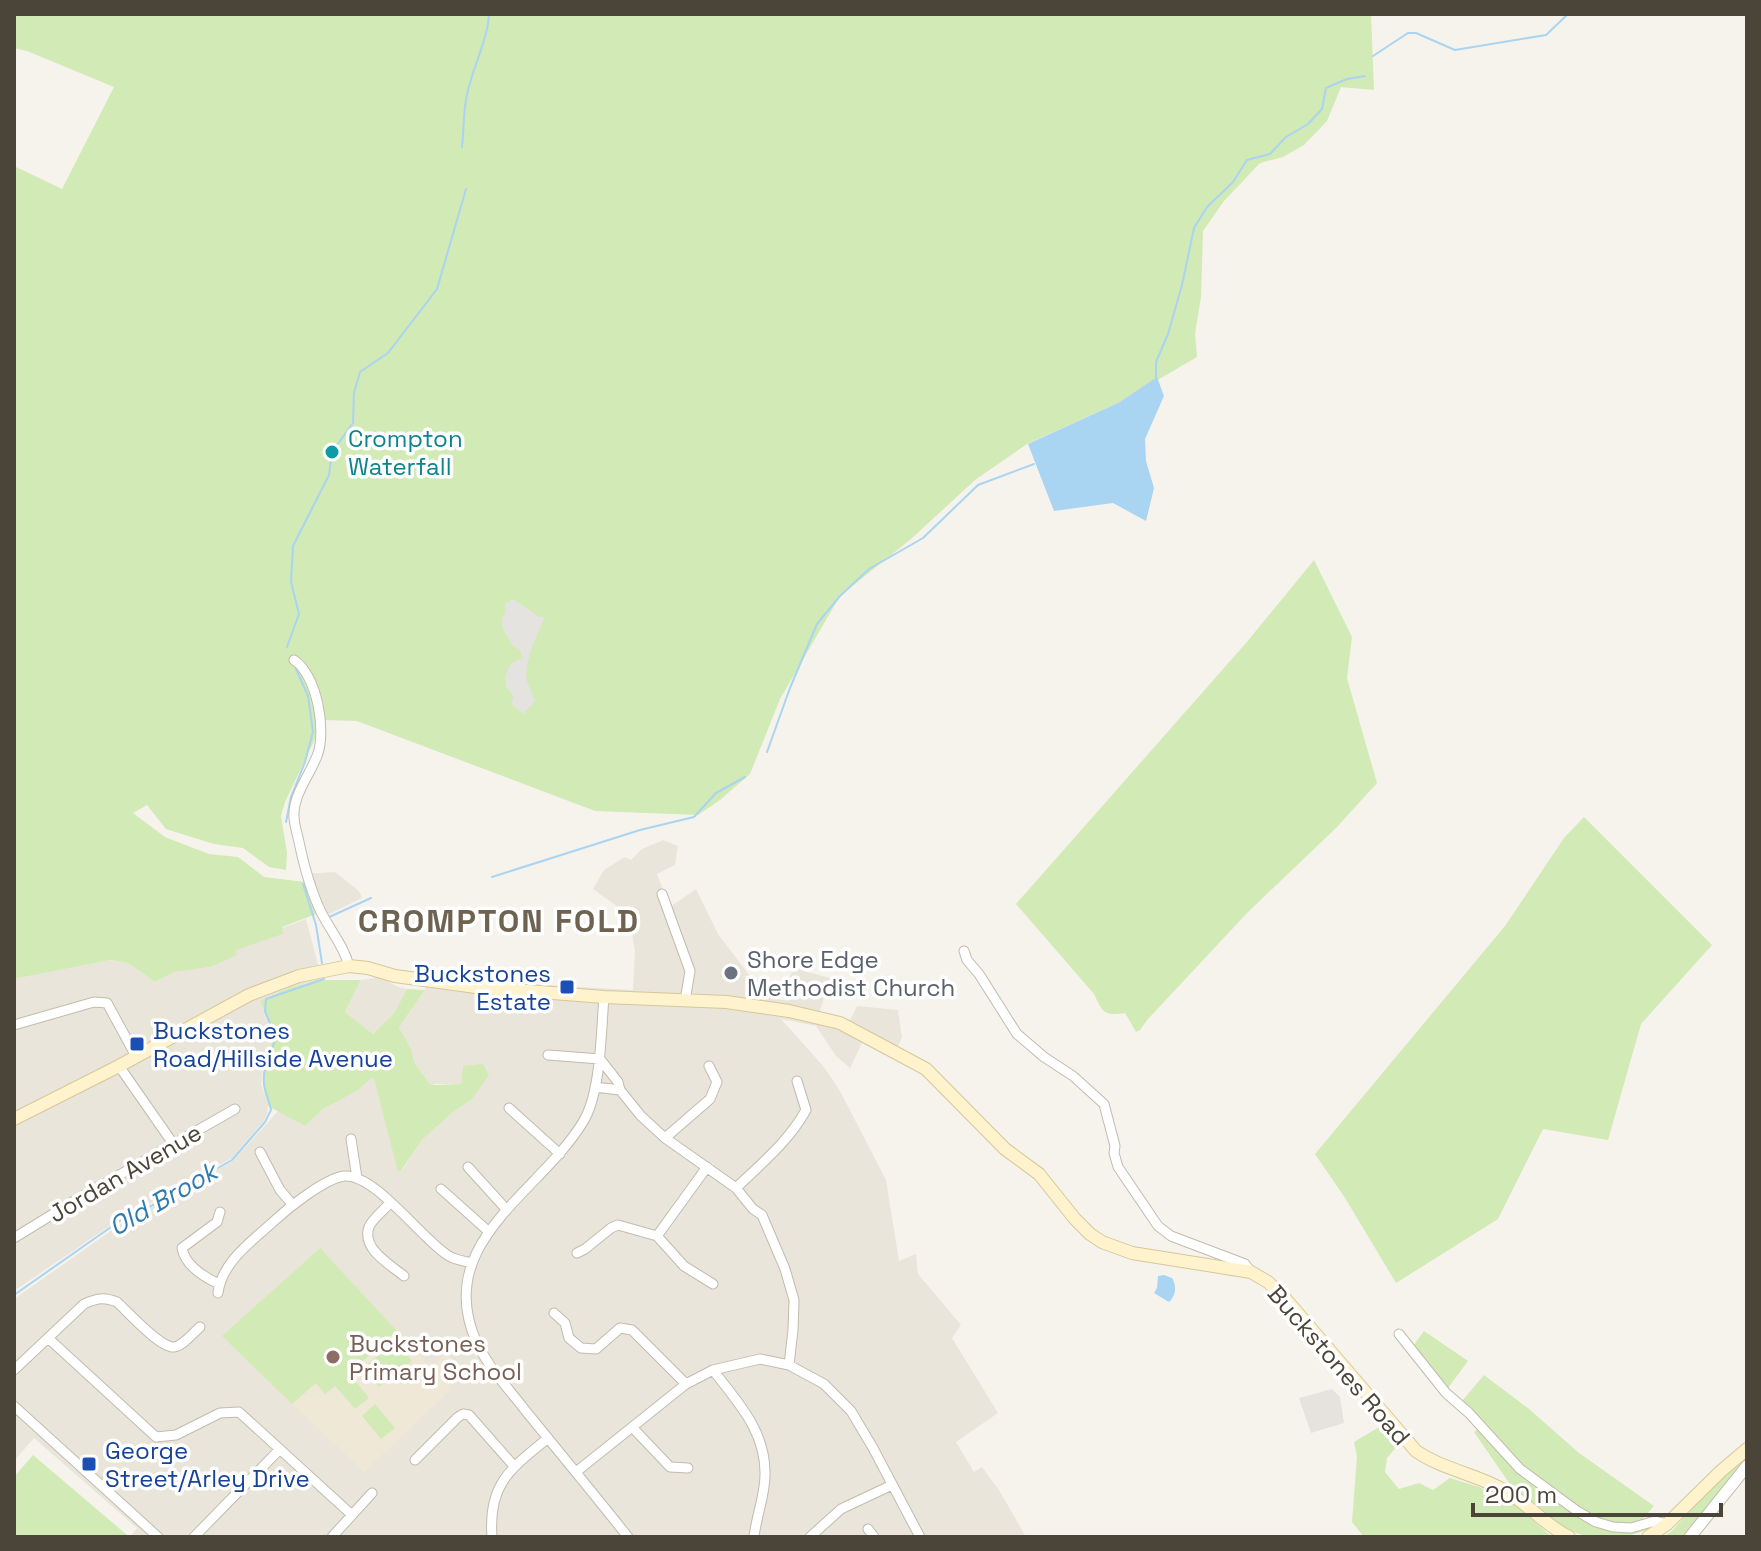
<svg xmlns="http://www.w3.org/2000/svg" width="1761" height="1551" font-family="'Space Grotesk',sans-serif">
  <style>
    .residential { fill: #eae5da }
    .industrial { fill: #e6e2dd }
    .education { fill: #efe8d6 }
    .green { fill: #d2eab5 }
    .parking { fill: #e5e3e0 }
    .water { fill: #a9d4f2 }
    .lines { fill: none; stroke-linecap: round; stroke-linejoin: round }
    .stream { stroke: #a9d4f2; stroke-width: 2 }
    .minor-casing { stroke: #c2bbae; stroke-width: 11 }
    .tertiary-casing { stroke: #c2bbae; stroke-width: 13 }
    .secondary-casing { stroke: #d6c79b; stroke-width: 14 }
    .minor { stroke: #fff; stroke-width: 9 }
    .tertiary { stroke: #fff; stroke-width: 11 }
    .secondary { stroke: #fff3cd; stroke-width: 12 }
    .culture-dot { fill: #0f9aa8; stroke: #fff; stroke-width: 3 }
    .worship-dot { fill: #6b7280; stroke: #fff; stroke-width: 3 }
    .transit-dot { fill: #1a4fb4; stroke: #fff; stroke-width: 3 }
    .education-dot { fill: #8d6e63; stroke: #fff; stroke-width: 3 }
    .labels { text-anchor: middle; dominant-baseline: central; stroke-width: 7; stroke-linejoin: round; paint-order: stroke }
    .culture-label { font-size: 24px; fill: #0d838f; stroke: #fff; text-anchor: start }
    .worship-label { font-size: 24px; fill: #5b616d; stroke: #fff; text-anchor: start }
    .transit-label { font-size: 24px; fill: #164399; stroke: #fff; text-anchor: start }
    .street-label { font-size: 24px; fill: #4b4439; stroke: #fff }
    .education-label { font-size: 24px; fill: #785e54; stroke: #fff; text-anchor: start }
    .water-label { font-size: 26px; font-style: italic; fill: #2e7ab2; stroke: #fff }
    .district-label { font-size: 32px; font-weight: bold; letter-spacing: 2px; fill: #6e6250; stroke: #fff }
  </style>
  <rect width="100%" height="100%" fill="#f6f3ec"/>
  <!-- residential -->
  <path class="residential" d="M663,840l15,6 -3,19 -18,9 13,33 26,-18 22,45 48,63 23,4 -2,-14 4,-14 6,-4 33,9 -10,33 30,9 7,-14 41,4 4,27 -9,22 -31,-16 -12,25 -14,-12 -20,-30 -35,-7 43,48 16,24 46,89 13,81 17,-7 2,20 43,51 -9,13 46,75 -42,29 18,30 8,-5 17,23 27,47h-896l7,-9 -103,-90 -20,23v-162l108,-76 111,-62 45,-50 27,15 18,-17 34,-18 15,-13h2l28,92 21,-31 29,-26 20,-14 -9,-32 -2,17h-31l-15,-20 -4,-15 -12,-22 26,-37 6,-16 113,11 89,5 2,-39 -6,-36 -36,-26 11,-19 21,-13 6,3 11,-11z
    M335,872l24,19 3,7 -41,20 -17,-44z
    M306,919l12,45 2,16 -32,8 -28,13 14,35 -11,33 -2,14 7,23 -1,8 -4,8 -31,36 -121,67 -97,66v-312l96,-19 18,3 27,19 20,-10 35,-5 27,-13 -2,-4 47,-16v-6z
    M380,977l18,10 9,2 -13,24 -21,21 -28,-22 16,-32z"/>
  <!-- industrial -->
  <path class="industrial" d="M1332,1389l8,8 4,26 -33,10 -12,-35z"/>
  <!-- education -->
  <path class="education" d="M320,1248l106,114 10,1 10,-10 12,12 -10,10 -1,10 4,4 -87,83 -142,-136z"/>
  <!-- green -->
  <path class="green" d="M14,14h1357l3,76 -33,-3 -14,34 -23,24 -21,12 -23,6 -36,38 -21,30 -2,66 -6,37 2,23 -77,45 -93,42 -52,36 -64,59 -71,57 -60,103 -30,75 -30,26 -22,15 -103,-4 -238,-90 -33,-1 -39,82 -4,14 6,37 -1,17 -17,-3 -26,-19 -29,-4 -48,-15 -19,-24 -14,8 32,24 44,17 29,3 26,20 41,5 14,31 -37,14 1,7 -47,16 1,5 -27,12 -35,5 -20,10 -27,-19 -18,-3 -96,19v-813l48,23 52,-102 -87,-36 -13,-3z
    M1314,560l38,77 -5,41 30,105 -41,45 -88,84 -100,107 -8,11 -4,2 -11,-19c-21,3 -22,0 -31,-19l-78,-90 230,-261z
    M1584,817l128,128 -71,79 -33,116 -65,-11 -45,90 -102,64 -51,-85 -30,-44 190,-228 59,-88z
    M320,980h41l-16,32 28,22 21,-21 13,-24 18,1 -26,37 12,22 4,15 15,20 6,1 25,-1 2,-18 20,-2 6,11 -17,24 -20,14 -29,26 -21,30 -4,3 -24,-94h-2l-15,13 -34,18 -18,17 -37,-20c-10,-33 -4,-39 6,-70l-14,-35 28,-13z
    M320,1248l77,83 -48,42 20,25 -14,11 -20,-23 -10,8 -9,-11 -24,21 -70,-68z
    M1424,1331l44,30 -20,27 -25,-28 -9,-15z
    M395,1341l17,20 -33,26 -16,-19z
    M1484,1375l45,34 50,44 75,53 -15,17c-6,0 -13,2 -19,2 -24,-2 -86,-46 -104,-64 -19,-19 -34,-42 -54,-60z
    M375,1404l20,24 -14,11 -19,-23z
    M1381,1426l17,19 -11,13 -2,14 14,17 20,-6 14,7 17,-12 29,9 32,15 41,35h-188l-12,-15 5,-66 -3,-14z
    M1480,1428l39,43 75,52 63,1 -10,6 -23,7h-36l-22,-8 -11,-6 -41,-33 -40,-58z
    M33,1455l94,80 -2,2h-111v-60z
    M1747,1456v5l-63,76h-20l8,-6 36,-40z"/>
  <!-- parking -->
  <path class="parking" d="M513,599l26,18h6l-13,29 -5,19 -1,14 9,22 -12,13 -12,-11 3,-6 -8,-10v-4l-1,-6 5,-12 5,-4 7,-3 -2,-8 -7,-4 -10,-17 -1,-10 3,-6v-9z"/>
  <!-- water -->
  <path class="water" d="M1157,377l7,19 -19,43 1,22 8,27 -8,33 -33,-18 -59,8 -26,-67 92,-42z
    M1164,1275l8,3c5,8 4,18 -3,24l-15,-9 3,-5 1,-12z"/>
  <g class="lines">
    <!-- stream -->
    <path class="stream" d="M1373,56l35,-23h8l39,17 91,-15 22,-21
      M462,147c2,-17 1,-35 5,-52 5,-26 21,-56 22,-81
      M1156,379v-17l12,-28 14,-49 12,-57 13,-21 26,-25 14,-22 23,-6 16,-17 22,-13 14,-15 4,-21 21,-9 18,-3
      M287,647l12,-33 -8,-32 2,-36 36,-71 3,-23 21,-29 1,-30 6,-21 28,-19 49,-64 29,-100
      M767,752l23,-64 27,-64 23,-28 29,-27 54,-31 55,-53 56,-21
      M286,822l5,-25 14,-35 8,-30 -5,-36 -12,-27
      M492,877l148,-47 54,-13 22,-24 29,-16
      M303,884l13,41 6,38
      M327,918l44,-20
      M14,1295l107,-75 34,-16 77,-44 33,-38 6,-12c-1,-8 -6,-17 -7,-26 -2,-16 7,-32 12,-46l-11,-27 1,-12 58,-20"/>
    <!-- minor casing -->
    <g class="minor-casing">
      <path id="minor" d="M294,660c23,15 33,71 23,96 -7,18 -22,37 -23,56 -1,10 3,20 5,30 5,24 11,47 22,70 9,18 23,34 28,54
        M662,894l28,77 -5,30
        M964,951l3,9 12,14 38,60 27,23 29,19 31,28 11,42 -1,7 4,14 40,59 13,10 74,28 6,8
        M604,997c-3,35 -3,96 -21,125 -43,71 -150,120 -107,219 12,26 32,47 49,69 34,42 69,84 103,127
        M14,1025l80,-23 13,1 29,53
        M548,1055l52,4 18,23 2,8 21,26 24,22 71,50 17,21 9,6 23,54 9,31 -1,30 -4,35
        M119,1066l55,79
        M595,1087l25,3
        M509,1108l51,46
        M665,1138l45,-39 7,-17 -8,-16
        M351,1139l6,39
        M260,1152l20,38 12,14
        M468,1167l38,42
        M736,1188c25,-24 53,-47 70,-78l-9,-29
        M441,1189l47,42
        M390,1203c-6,7 -18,16 -21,24 -8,22 22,38 35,49
        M657,1236l50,-69
        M14,1238l65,-40 156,-89
        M577,1253l8,-4 26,-21 7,-3 39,11 27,30 29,18
        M219,1284c-15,-7 -34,-18 -37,-36l35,-26 3,-10
        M218,1293c4,-31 33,-51 55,-71 15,-14 51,-43 71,-46 31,-3 78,64 105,80 6,4 16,5 23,7
        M554,1313l11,10 4,15 12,10 15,1 24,-21 12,2 54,54
        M1399,1334l47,59 23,20 51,56 57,42 19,11 17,5 18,1 24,-7 12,3
        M48,1338l108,99 20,-2 44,-22 19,-1 113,103
        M14,1370l70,-66c13,-6 20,-7 33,-2 11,10 43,46 57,45 9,-1 19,-14 26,-20
        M713,1370c25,33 53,61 52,105 0,21 -9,42 -11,62
        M14,1406l144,131
        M632,1427l38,40 18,1
        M415,1460l43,-43 5,-3 6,1 45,51
        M576,1472l110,-88 27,-14 47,-11 29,6 35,19 27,27 22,37 47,89
        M868,1529l6,8
        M194,1537l86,-88
        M332,1537l40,-44
        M492,1537c-4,-53 18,-68 56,-99
        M810,1537l31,-28 51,-24"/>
    </g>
    <!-- tertiary casing -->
    <g class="tertiary-casing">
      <path id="tertiary" d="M1690,1537l57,-71"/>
    </g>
    <!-- secondary casing -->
    <g class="secondary-casing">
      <path id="secondary" d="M14,1119l105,-53 130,-71 50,-19 50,-10 19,2 27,8 81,11 128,10 122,5 63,9 51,12 86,46 79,80 34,25 36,45 15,15 12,8 30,11 119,19 17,10 15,14 133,155c26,18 59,23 86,38 25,13 42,36 67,48
        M1648,1537l19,-13 54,-53 26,-22"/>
    </g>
    <!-- minor -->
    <use href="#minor" class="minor"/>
    <!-- tertiary -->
    <use href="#tertiary" class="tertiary"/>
    <!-- secondary -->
    <use href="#secondary" class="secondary"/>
  </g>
  <!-- markers -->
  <circle class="culture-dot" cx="332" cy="452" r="8"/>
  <circle class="worship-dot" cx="731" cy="973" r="8"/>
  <g class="transit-dot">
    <rect x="559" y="979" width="16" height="16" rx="4"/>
    <rect x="129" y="1036" width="16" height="16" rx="4"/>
    <rect x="81" y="1456" width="16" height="16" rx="4"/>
  </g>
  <circle class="education-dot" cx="333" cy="1357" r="8"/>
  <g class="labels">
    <!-- culture labels -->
    <g class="culture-label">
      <text x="348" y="438">Crompton<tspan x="348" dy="28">Waterfall</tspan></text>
    </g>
    <!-- worship labels -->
    <g class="worship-label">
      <text x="747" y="959">Shore Edge<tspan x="747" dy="28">Methodist Church</tspan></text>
    </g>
    <!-- transit labels -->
    <g class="transit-label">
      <text x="551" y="973" text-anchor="end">Buckstones<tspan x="551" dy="28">Estate</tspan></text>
      <text x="153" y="1030">Buckstones<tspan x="153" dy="28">Road/Hillside Avenue</tspan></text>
      <text x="105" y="1450">George<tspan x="105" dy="28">Street/Arley Drive</tspan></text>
    </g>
    <!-- street labels -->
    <g class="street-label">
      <text transform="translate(125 1173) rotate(-30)">Jordan Avenue</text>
      <text transform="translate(1339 1365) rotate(49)">Buckstones Road</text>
    </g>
    <!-- education labels -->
    <g class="education-label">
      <text x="349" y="1343">Buckstones<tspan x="349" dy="28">Primary School</tspan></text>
    </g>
    <!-- water labels -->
    <g class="water-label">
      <text transform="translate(163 1199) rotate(-30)">Old Brook</text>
    </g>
    <!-- district labels -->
    <g class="district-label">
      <text x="499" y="921">CROMPTON FOLD</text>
    </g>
  </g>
  <!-- border -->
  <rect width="1761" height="1551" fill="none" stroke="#4b4439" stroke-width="32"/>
  <!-- scale -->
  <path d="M1473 1503v12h248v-12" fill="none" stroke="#4b4439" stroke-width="4"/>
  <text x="1485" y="1503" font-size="24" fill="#4b4439" stroke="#ffffff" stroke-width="6" paint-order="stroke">200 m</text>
</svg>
